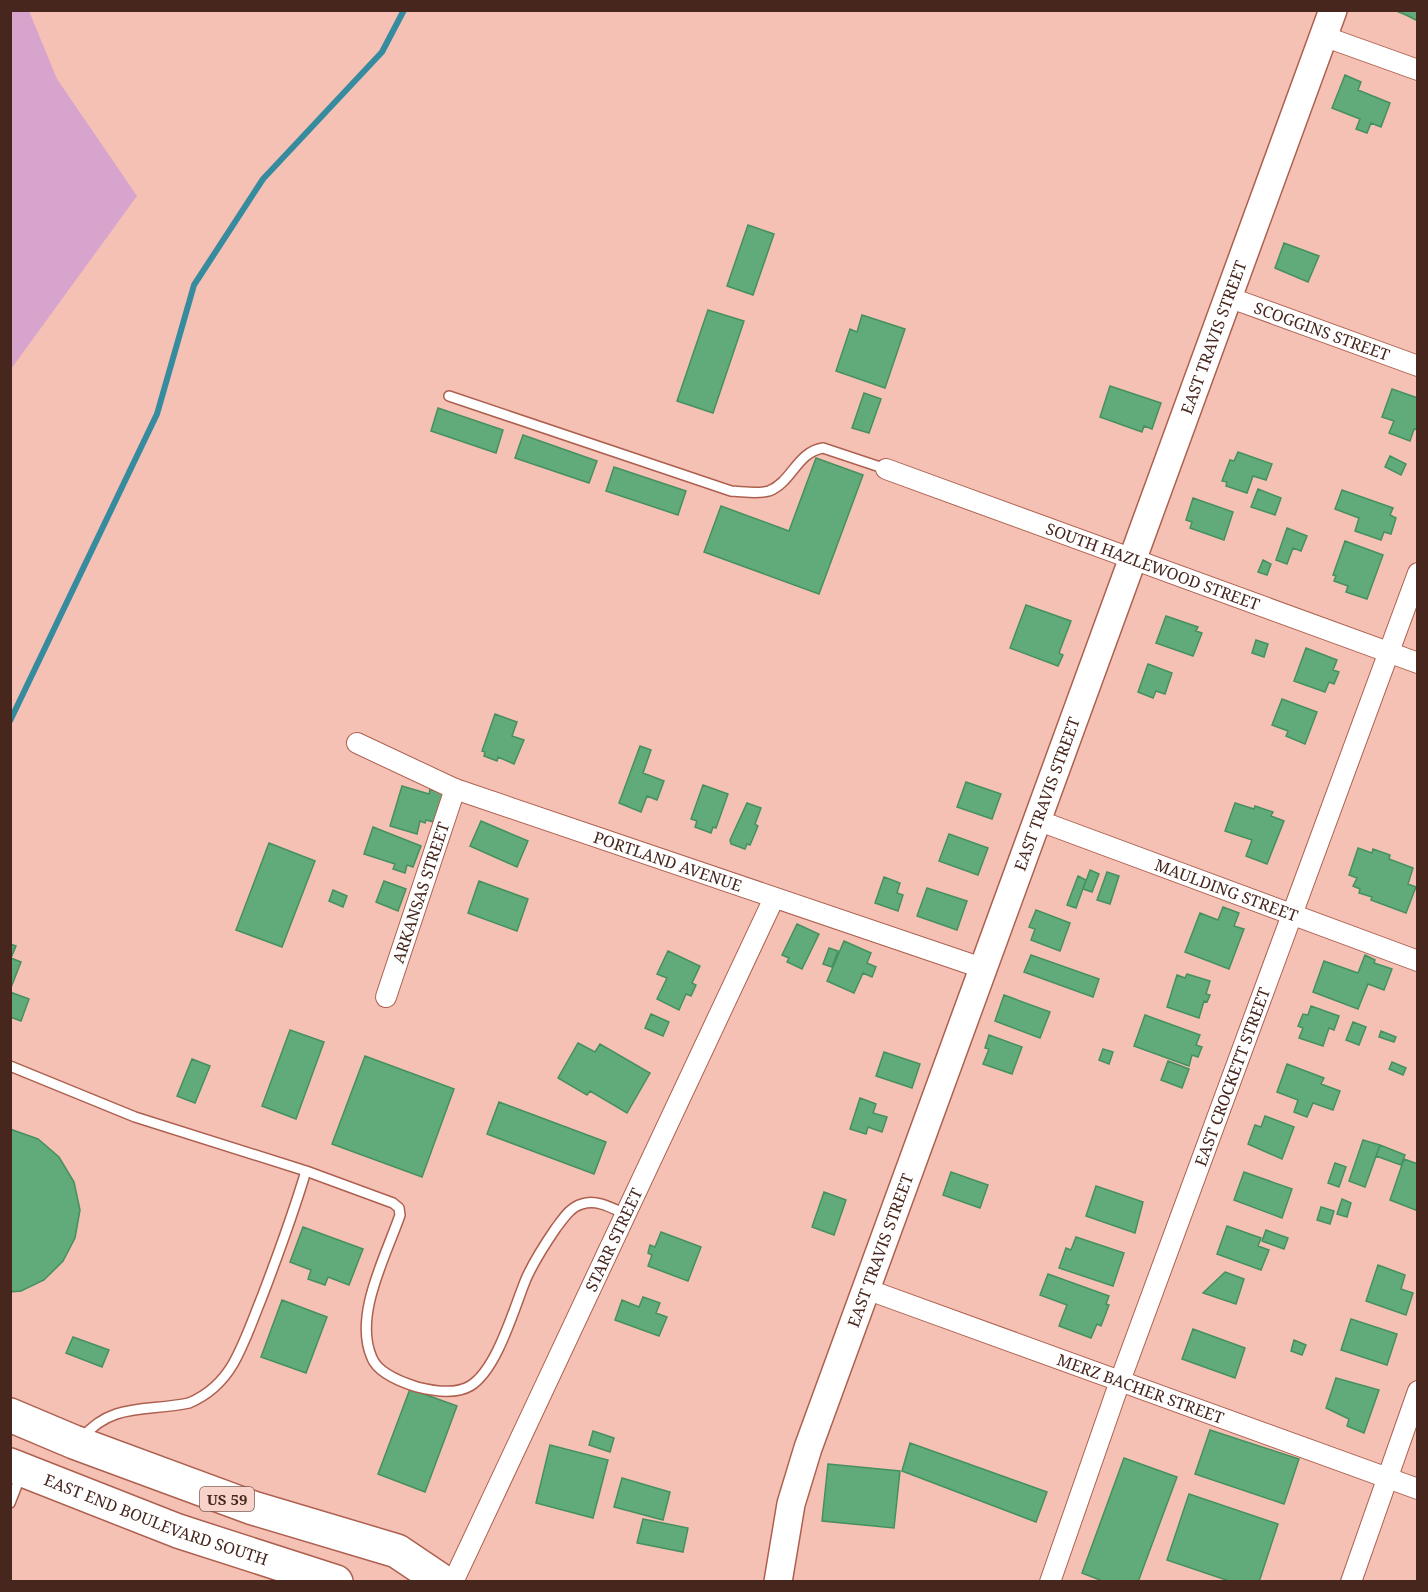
<svg xmlns="http://www.w3.org/2000/svg" width="1428" height="1592" font-family="'Noto Serif',serif">
  <style>
    .green { fill: #d7a4cd }
    .lines { fill: none; stroke-linecap: round; stroke-linejoin: round }
    .stream { stroke: #368c9e; stroke-width: 6 }
    .building { fill: #60ab79; stroke: #469060; stroke-width: 1.5 }
    .lane-casing { stroke: #ae604f; stroke-width: 12 }
    .street-casing { stroke: #ae604f; stroke-width: 22 }
    .secondary-casing { stroke: #ae604f; stroke-width: 30 }
    .highway-casing { stroke: #ae604f; stroke-width: 36 }
    .lane { stroke: #fff; stroke-width: 9 }
    .street { stroke: #fff; stroke-width: 20 }
    .secondary { stroke: #fff; stroke-width: 27 }
    .highway { stroke: #fff; stroke-width: 33 }
    .labels { text-anchor: middle; dominant-baseline: central; stroke-width: 5; stroke-linejoin: round; paint-order: stroke }
    .shield { fill: #f7d3ca; stroke: #7c5a52; stroke-width: 1.5 }
    .shield-label { font-size: 15px; font-weight: bold; fill: #47261e }
    .street-label { font-size: 16px; fill: #47261e; stroke: #f7d3ca }
  </style>
  <rect width="100%" height="100%" fill="#f5c1b5"/>
  <!-- green -->
  <path class="green" d="M11,10l18,1 28,68 80,117 -126,173z"/>
  <g class="lines">
    <!-- stream -->
    <path class="stream" d="M10,721l147,-307 37,-129 69,-106 119,-127 22,-42"/>
  </g>
  <!-- building -->
  <path class="building" d="M1394,10h24v11l-12,-6z
    M1345,75l16,7 -3,8 32,13 -9,24 -10,-4 -4,10 -11,-4 4,-10 -28,-11z
    M748,225l26,9 -21,61 -26,-9z
    M1284,243l35,13 -11,26 -33,-14z
    M708,310l36,11 -31,92 -36,-12z
    M862,315l43,14 -20,59 -49,-17 14,-42 7,3z
    M1110,386l51,17 -9,26 -8,-3 -2,6 -42,-15z
    M1392,389l26,9v32l-4,-1 -4,12 -21,-8 5,-12 -12,-4z
    M864,393l17,6 -12,34 -17,-5z
    M438,408l65,22 -7,23 -65,-22z
    M523,435l74,26 -8,22 -74,-25z
    M1238,452l34,12 -6,16 -13,-4 -6,17 -21,-7 1,-4 -5,-1 8,-21 4,1z
    M1390,456l16,8 -5,11 -16,-8z
    M816,458l47,17 -44,119 -115,-42 17,-46 68,25z
    M614,467l72,24 -8,24 -72,-24z
    M1258,489l23,9 -6,17 -24,-8z
    M1342,490l51,18 -3,7 6,3 -5,16 -7,-2 -3,8 -26,-9 4,-13 -24,-9z
    M1193,498l40,14 -9,28 -34,-12 2,-6 -6,-2z
    M1287,528l20,8 -6,15 -8,-3 -6,16 -11,-4z
    M1345,541l38,14 -16,44 -21,-7 2,-6 -14,-5 2,-5 -3,-1z
    M1263,560l8,4 -4,11 -9,-3z
    M1026,605l45,16 -12,32 4,2 -5,11 -48,-18z
    M1166,616l32,11 -2,4 6,2 -9,23 -37,-13z
    M1256,640l12,4 -4,13 -12,-4z
    M1306,648l31,12 -4,10 6,2 -5,12 -5,-2 -4,10 -31,-11z
    M1148,664l24,9 -7,21 -9,-3 -3,7 -15,-6z
    M1282,699l35,13 -12,32 -19,-8 2,-5 -16,-6z
    M495,714l22,8 -5,14 12,4 -10,24 -16,-7 -1,4 -13,-5 1,-4 -3,-1z
    M640,746l11,4 -8,23 21,8 -7,19 -10,-4 -6,16 -22,-9z
    M966,782l35,12 -9,25 -35,-12z
    M703,785l25,9 -12,34 -3,-1 -2,6 -16,-6 2,-6 -6,-2z
    M402,786l27,8 1,-5 19,6 -8,29 -15,-4 -1,3 -5,-2 -3,13 -27,-8z
    M747,803l14,5 -6,16 3,2 -8,19 -3,-1 -2,5 -14,-5 -1,-4z
    M1235,803l19,6 1,-3 18,6 -2,4 13,5 -17,43 -21,-8 6,-16 -27,-9z
    M481,821l47,20 -11,26 -47,-21z
    M373,827l48,19 -8,21 -6,-2 -2,8 -12,-4 2,-5 -31,-10z
    M949,834l39,14 -10,27 -39,-14z
    M269,843l46,18 -33,86 -46,-17z
    M1358,848l14,5 1,-4 17,6 -1,4 24,9 -5,16 8,3 -10,26 -35,-13 1,-3 -13,-4 1,-4 -7,-3 4,-8 -8,-3z
    M1090,870l9,4 -7,18 -9,-3z
    M1107,872l12,4 -9,28 -13,-4z
    M1078,876l8,4 -10,28 -9,-3z
    M884,877l16,6 -3,10 6,2 -5,16 -23,-8z
    M384,881l22,8 -8,22 -22,-9z
    M479,881l49,18 -11,32 -49,-18z
    M927,888l40,13 -10,29 -40,-14z
    M333,890l14,6 -4,11 -14,-6z
    M1223,907l16,6 -5,13 10,3 -15,40 -44,-17 15,-39 18,7z
    M1036,910l34,13 -10,28 -29,-11 4,-11 -6,-2z
    M797,924l22,10 -17,35 -15,-7 2,-4 -7,-3z
    M844,941l27,12 -4,10 9,4 -4,10 -9,-4 -9,20 -27,-12z
    M10,944l6,2 -5,12 10,4 -11,28z
    M829,948l9,3 -6,16 -9,-3z
    M668,951l32,15 -8,17 4,2 -5,11 -5,-2 -7,16 -22,-11 10,-21 -10,-4z
    M1031,955l68,24 -6,18 -69,-25z
    M1365,955l10,5 -1,3 18,6 -8,21 -16,-6 -10,25 -45,-17 11,-31 34,12z
    M1187,974l23,7 -4,13 4,1 -3,7 -3,-1 -5,17 -32,-11 10,-32 8,3z
    M10,992l19,7 -8,22 -11,-4z
    M1004,995l46,17 -10,26 -45,-17z
    M1311,1006l28,10 -5,14 -5,-2 -6,18 -24,-8 4,-10 -5,-2 5,-12 5,1z
    M651,1014l18,8 -6,14 -18,-8z
    M1145,1015l55,20 -4,10 6,2 -4,10 -6,-2 -3,11 -55,-20z
    M1353,1022l13,5 -7,18 -13,-5z
    M290,1030l34,12 -28,77 -34,-13z
    M1381,1031l15,6 -2,5 -15,-5z
    M989,1035l33,12 -10,27 -29,-10 6,-15 -4,-1z
    M578,1043l17,9 5,-8 50,29 -23,40 -37,-22 -3,4 -29,-17z
    M1103,1049l10,3 -4,12 -10,-4z
    M884,1052l36,12 -8,24 -36,-12z
    M365,1056l89,33 -32,88 -90,-33z
    M192,1059l18,7 -15,37 -18,-7z
    M1168,1061l21,8 -7,19 -21,-8z
    M1392,1062l14,6 -3,7 -14,-6z
    M1287,1064l37,14 -3,6 19,7 -7,19 -20,-7 -6,14 -13,-5 4,-12 -21,-8z
    M860,1098l16,6 -3,9 14,4 -5,15 -14,-5 -2,7 -16,-5z
    M499,1102l107,40 -12,32 -107,-40z
    M1265,1116l29,11 -12,32 -34,-15 7,-19 6,2z
    M10,1129l28,10 21,18 15,25 6,28 -5,28 -12,23 -19,19 -23,11 -11,1z
    M1363,1140l17,5 -15,42 -16,-6z
    M1380,1145l25,10 -4,10 -25,-9z
    M1404,1159l14,5v47l-28,-11z
    M1335,1163l11,4 -7,20 -11,-4z
    M951,1172l37,13 -8,23 -37,-13z
    M1244,1172l48,17 -10,29 -48,-18z
    M1096,1186l47,16 -8,31 -49,-17z
    M824,1192l22,8 -12,35 -22,-8z
    M1342,1199l9,4 -4,14 -10,-3z
    M1321,1207l13,4 -4,13 -13,-4z
    M1227,1226l34,12 -3,8 11,4 -8,20 -44,-16z
    M303,1227l60,22 -14,36 -21,-8 -3,8 -17,-6 3,-9 -21,-8z
    M1266,1230l22,8 -4,11 -22,-8z
    M661,1232l40,15 -13,34 -40,-15 4,-11 -4,-2 2,-8 5,2z
    M1076,1237l48,16 -11,33 -54,-18 7,-20 5,2z
    M1378,1265l27,10 -4,14 12,4 -7,22 -40,-14z
    M1225,1272l19,7 -8,25 -33,-11z
    M1048,1274l61,22 -3,8 3,1 -8,21 -4,-2 -6,14 -32,-12 8,-21 -27,-10z
    M643,1297l17,6 -4,10 11,4 -8,19 -44,-16 7,-20 17,7z
    M282,1300l45,17 -21,56 -45,-16z
    M1351,1319l46,15 -10,31 -46,-15z
    M1193,1329l52,19 -10,30 -53,-19z
    M73,1337l36,13 -7,17 -36,-14z
    M1294,1340l12,5 -4,10 -11,-4z
    M1336,1378l43,12 -15,43 -17,-7 2,-7 -23,-11z
    M410,1389l47,17 -32,86 -47,-18z
    M1210,1430l89,29 -15,45 -89,-30z
    M593,1431l21,7 -4,14 -21,-7z
    M910,1443l137,49 -11,30 -134,-51z
    M550,1445l58,15 -15,58 -57,-15z
    M1124,1458l53,19 -39,105h-33l-23,-9z
    M828,1464l72,7 -6,57 -72,-7z
    M622,1478l48,14 -7,28 -49,-13z
    M1189,1494l89,30 -19,58h-27l-65,-22z
    M643,1519l45,9 -5,24 -46,-9z"/>
  <g class="lines">
    <!-- lane casing -->
    <g class="lane-casing">
      <path id="lane" d="M449,396l282,95c11,1 27,3 38,0 23,-9 28,-39 54,-43l63,21
        M10,1066l125,51 171,54
        M82,1438c30,-36 65,-26 107,-35 19,-8 34,-22 44,-39 12,-21 20,-45 29,-67 16,-42 31,-83 44,-126l87,32 6,5 1,7c-14,41 -47,101 -28,143 6,15 29,24 45,29 16,4 38,8 53,-1 27,-16 44,-78 56,-107 8,-18 19,-35 30,-51 7,-9 14,-21 26,-24 15,-5 30,4 43,10
        M10,1503l11,-28"/>
    </g>
    <!-- street casing -->
    <g class="street-casing">
      <g id="street">
        <path d="M1323,36l95,34"/>
        <path id="s1" d="M1228,297l190,69"/>
        <path id="s2" d="M886,469l532,194"/>
        <path id="s3" d="M357,743l98,46 527,179"/>
        <path id="s4" d="M1037,820l381,141"/>
        <path id="s5" d="M386,997l69,-208"/>
        <path id="s6" d="M866,1289l552,200"/>
        <path id="s7" d="M453,1582l321,-684"/>
        <path id="s8" d="M1050,1582l70,-201 298,-808"/>
        <path d="M1351,1582l67,-191"/>
      </g>
    </g>
    <!-- secondary casing -->
    <g class="secondary-casing">
      <g id="secondary">
        <path id="s9" d="M778,1582l13,-78 17,-56 525,-1438"/>
      </g>
    </g>
    <!-- highway casing -->
    <g class="highway-casing">
      <g id="highway">
        <path d="M10,1415l64,27 179,66 144,43 46,31"/>
        <path id="s10" d="M10,1465l168,66 158,51"/>
      </g>
    </g>
    <!-- lane -->
    <use href="#lane" class="lane"/>
    <!-- street -->
    <use href="#street" class="street"/>
    <!-- secondary -->
    <use href="#secondary" class="secondary"/>
    <!-- highway -->
    <use href="#highway" class="highway"/>
  </g>
  <g class="labels">
    <!-- shield labels -->
    <rect class="shield" x="200" y="1487" width="54" height="24" rx="4.5"/>
    <g class="shield-label">
      <text x="227" y="1499">US 59</text>
    </g>
    <!-- street labels -->
    <g class="street-label">
      <text stroke="none"><textPath href="#s1" startOffset="100">SCOGGINS STREET</textPath></text>
      <text stroke="none"><textPath href="#s9" startOffset="1320">EAST TRAVIS STREET</textPath></text>
      <text stroke="none"><textPath href="#s2" startOffset="284">SOUTH HAZLEWOOD STREET</textPath></text>
      <text stroke="none"><textPath href="#s9" startOffset="834">EAST TRAVIS STREET</textPath></text>
      <text stroke="none"><textPath href="#s3" startOffset="333">PORTLAND AVENUE</textPath></text>
      <text stroke="none"><textPath href="#s4" startOffset="202">MAULDING STREET</textPath></text>
      <text stroke="none"><textPath href="#s5" startOffset="110">ARKANSAS STREET</textPath></text>
      <text stroke="none"><textPath href="#s8" startOffset="537">EAST CROCKETT STREET</textPath></text>
      <text stroke="none"><textPath href="#s7" startOffset="378">STARR STREET</textPath></text>
      <text stroke="none"><textPath href="#s9" startOffset="348">EAST TRAVIS STREET</textPath></text>
      <text stroke="none"><textPath href="#s6" startOffset="292">MERZ BACHER STREET</textPath></text>
      <text stroke="none"><textPath href="#s10" startOffset="156">EAST END BOULEVARD SOUTH</textPath></text>
    </g>
  </g>
  <!-- border -->
  <rect width="1428" height="1592" fill="none" stroke="#47261e" stroke-width="24"/>
</svg>
